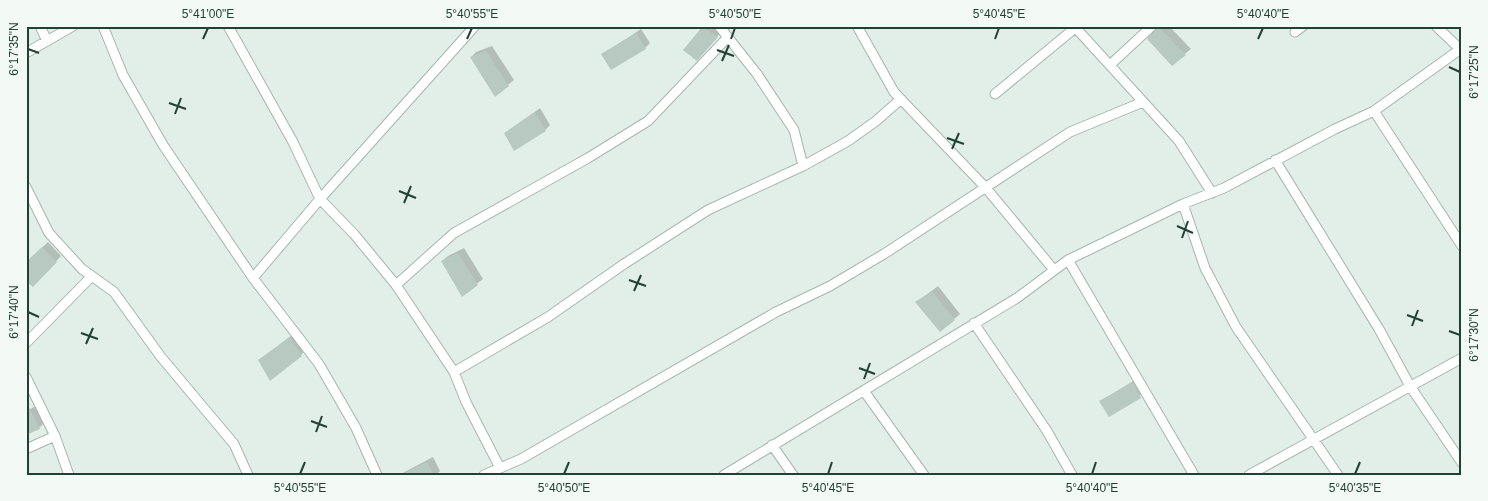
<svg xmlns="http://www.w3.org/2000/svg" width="1488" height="501" font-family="Helvetica,sans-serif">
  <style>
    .shadow { fill: #0003 }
    .building { fill: #b7c9c1 }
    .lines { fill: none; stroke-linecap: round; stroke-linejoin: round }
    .minor-casing { stroke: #a4b7af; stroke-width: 11 }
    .minor { stroke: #fff; stroke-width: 9 }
    .ticks { fill: none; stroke: #204136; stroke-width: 2 }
    .neatline { fill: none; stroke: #204136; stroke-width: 2 }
    .ticks-label { font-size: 12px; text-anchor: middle; fill: #204136 }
  </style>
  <rect width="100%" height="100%" fill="#e2eee8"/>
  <!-- shadow -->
  <path class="shadow" d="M704,26h11l7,5 -20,23 -17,-4z
    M1160,26h9l22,23 -19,15 -24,-25z
    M641,29l9,14 -5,5 -42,6z
    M492,46l22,34 -19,15 -24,-38 5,-5z
    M540,108l10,17 -5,5 -39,3z
    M48,242l13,14 -28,30 -7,-23z
    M464,248l19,31 -21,16 -20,-34 6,-5z
    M938,286l22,28 -20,17 -23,-29z
    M296,332l10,18 -5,5 -42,5z
    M1138,378l8,13 -36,25 -9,-15z
    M36,406l9,16 -5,5 -14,6v-22z
    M433,457l7,14 -4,4h-37z"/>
  <!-- building -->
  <path class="building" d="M1158,26l28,29 -14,11 -25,-27z
    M702,27l16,10 -21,24 -14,-11z
    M636,33l10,16 -35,21 -10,-16z
    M486,51l23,35 -14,11 -25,-40z
    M535,112l11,19 -32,20 -10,-18z
    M42,247l15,15 -24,25 -7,-6v-19z
    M458,253l20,32 -16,12 -21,-36z
    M932,291l23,29 -15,12 -25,-30z
    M290,337l12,19 -32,25 -12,-21z
    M1133,382l8,16 -32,19 -10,-16z
    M26,402l14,27 -14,6z
    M427,462l7,13h-34z"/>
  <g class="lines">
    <!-- minor casing -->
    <g class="minor-casing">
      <path id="minor" d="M40,26l7,15
        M103,26l20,49 40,70 90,133 66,86 37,64 21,47
        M228,26l65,116 27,57 34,35 42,51 58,87 94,-55 76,-53 84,-54 95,-44 45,-25 28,-20 25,-22
        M719,26l38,48 37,56 9,36
        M857,26l37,66 92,96 68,82
        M1074,26l105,115 33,52
        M1436,26l26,25
        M1295,32l8,-6
        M26,53l47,-27
        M1110,65l42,-39
        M995,94l80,-66
        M1374,111l88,135
        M1275,160l104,169 31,57 52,77
        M26,187l23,46 33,36 32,23 47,65 73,87 14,31
        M1183,204l22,64 31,59 102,148
        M1068,260l126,215
        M253,278l67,-79 155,-173
        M396,285l58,-52 134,-75 60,-37 80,-84
        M974,323l73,108 25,44
        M26,343l66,-67
        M454,372l12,30 34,66
        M26,377l29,59 14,39
        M864,391l60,84
        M772,445l21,30
        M26,449l29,-13
        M484,475l37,-16 255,-147 54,-26 54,-32 186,-122 73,-30
        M724,475l293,-177 51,-38 115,-56 41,-16 111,-59 39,-18 88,-63
        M1249,475l213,-117"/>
    </g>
    <!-- minor -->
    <use href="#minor" class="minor"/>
  </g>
  <!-- ticks -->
  <path class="ticks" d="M203,39l5,-11M467,39l5,-11M731,39l4,-11M995,39l4,-11M1258,39l5,-11M28,49l11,4M717,50l17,6M722,61l7,-16M1449,67l11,5M169,103l17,6M175,114l6,-16M947,138l17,6M952,149l7,-16M399,191l17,7M404,203l7,-17M1177,226l16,7M1182,238l6,-17M629,280l17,6M634,291l7,-16M28,312l11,5M1407,315l16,6M1412,326l6,-16M1449,331l11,4M81,333l17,6M86,344l7,-16M859,368l16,6M864,379l6,-16M311,421l16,6M316,432l6,-16M300,474l5,-12M564,474l5,-12M828,474l4,-12M1092,474l4,-12M1355,474l5,-12"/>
  <!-- border -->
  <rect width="1488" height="501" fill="none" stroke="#f3faf6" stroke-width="55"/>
  <rect x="28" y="28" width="1432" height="446" class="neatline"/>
  <g class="ticks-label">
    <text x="208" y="18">5°41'00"E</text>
    <text x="472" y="18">5°40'55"E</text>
    <text x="735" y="18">5°40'50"E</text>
    <text x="999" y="18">5°40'45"E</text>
    <text x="1263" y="18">5°40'40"E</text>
    <text transform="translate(14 49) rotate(-90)" y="4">6°17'35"N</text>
    <text transform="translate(1474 72) rotate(-90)" y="4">6°17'25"N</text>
    <text transform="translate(14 312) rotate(-90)" y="4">6°17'40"N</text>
    <text transform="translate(1474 335) rotate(-90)" y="4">6°17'30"N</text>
    <text x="300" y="492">5°40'55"E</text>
    <text x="564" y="492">5°40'50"E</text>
    <text x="828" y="492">5°40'45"E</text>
    <text x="1092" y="492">5°40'40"E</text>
    <text x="1355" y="492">5°40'35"E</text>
  </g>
</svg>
